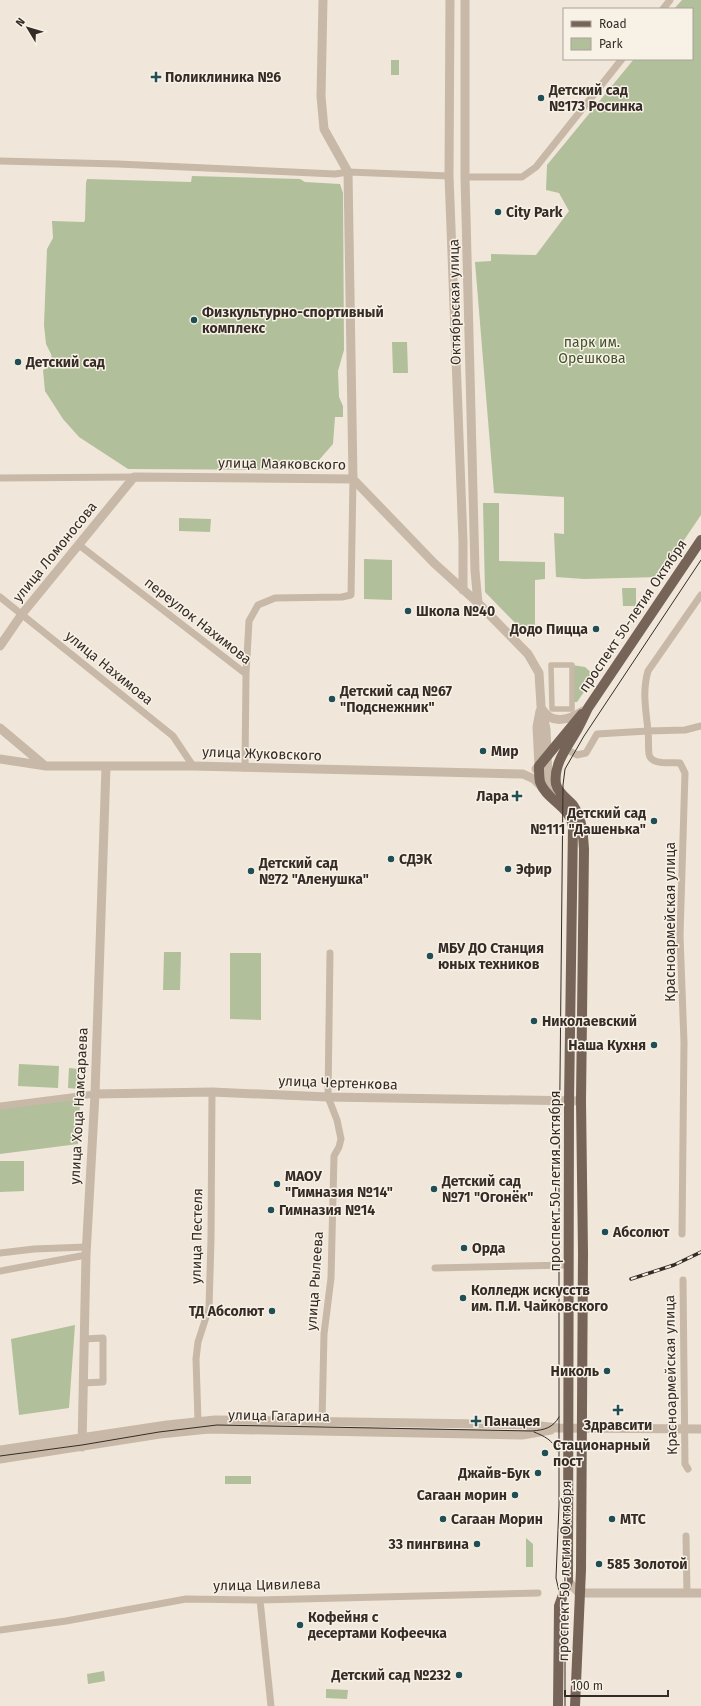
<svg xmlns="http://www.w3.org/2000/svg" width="701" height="1706" font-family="'Fira Sans',sans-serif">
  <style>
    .green { fill: #b1bf9b }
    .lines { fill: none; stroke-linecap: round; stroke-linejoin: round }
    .pedestrian { stroke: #c8b8a7; stroke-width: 5.5 }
    .minor { stroke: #c8b8a7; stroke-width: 7 }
    .tertiary { stroke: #c8b8a7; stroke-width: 9 }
    .primary { stroke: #766459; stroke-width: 10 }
    .tram { stroke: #352c27; stroke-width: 1 }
    .rail-casing { stroke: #352c27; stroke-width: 3.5 }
    .rail { stroke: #f8f1e6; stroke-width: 2; stroke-dasharray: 6; stroke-linecap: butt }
    .poi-dot { fill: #1f4e54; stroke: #f8f1e6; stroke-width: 1.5 }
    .labels { text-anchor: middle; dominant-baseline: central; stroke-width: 3; stroke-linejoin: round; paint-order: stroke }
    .poi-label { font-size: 14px; font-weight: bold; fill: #352c27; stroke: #f8f1e6; text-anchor: start }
    .street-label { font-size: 14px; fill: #352c27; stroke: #f8f1e6 }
    .park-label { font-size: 14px; fill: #42522c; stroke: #f8f1e6 }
  </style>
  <rect width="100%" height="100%" fill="#f0e7da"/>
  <!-- green -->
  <path class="green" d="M682,0h19v515l-42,62 -75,2 -28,-2 -2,-44 10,1v-37l-70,-4 -19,-231 16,-1v-7l45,1 33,-44 -10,-18 -13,-3 1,-25 87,-106h58v-50h-18z
    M391,60h8v15h-8z
    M192,176l108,3 5,3 35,2 3,9 1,157 -6,21 1,26 4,9v11h-8l-2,27 -14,16 -26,2 -1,8 -164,-1 -49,-32 -16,-18 -18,-28 -2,-21 10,-6 -2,-10 -5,-10 -2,-19 3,-76 6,-11 -1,-17 32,1 1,-2 1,-37 1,-4 104,3z
    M392,342h15l1,31h-15z
    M483,503h16v58l46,1v17l-10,1v52l-10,1 -40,-41z
    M179,518l32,1 -1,13 -31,-1z
    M364,559l28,1v40l-28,-1z
    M622,588h14v18h-13z
    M572,665l13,2 10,9 -18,26h-5z
    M164,952h17l-1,38h-17z
    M230,953h31v67l-31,-1z
    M19,1064l40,2 -1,22 -40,-2z
    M69,1068l10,1v20l-11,-1z
    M76,1098l4,4 -2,42 -78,10v-45z
    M0,1161h24v30l-24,1z
    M75,1325l-6,83 -50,7 -8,-76z
    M225,1476h26v8h-26z
    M526,1538l7,6v23h-7z
    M104,1671l1,10 -17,3 -1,-10z
    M326,1689l22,1 -1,9 -21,-1z"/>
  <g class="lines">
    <!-- pedestrian -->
    <path class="pedestrian" d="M551,665h21v44h-20z"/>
    <!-- minor -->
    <path class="minor" d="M663,9l7,-9
      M0,161l118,3 217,10 13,-2 101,4
      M465,177h57l14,-10 86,-108
      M0,478l134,-1
      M79,545l167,129 -1,94
      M701,595l-53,76c-6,21 -2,39 0,60l37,-1 16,-4
      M0,597l173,139 20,30
      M246,674l3,-53 9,-16 17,-7 67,-1 9,-2 2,-116
      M566,749l11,6 9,-2 11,-19 51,-3c1,8 0,15 1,23 2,12 23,8 31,9l5,10 -5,163 4,106 -2,192
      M0,1106l95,-12
      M0,1253l34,-4 52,-2
      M435,1268l134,-3
      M0,1271l86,-16
      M683,1280l2,184 3,5
      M83,1383l20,-1v-44l-19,1
      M198,1421l-2,-62 2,-17 11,-34 2,-69 1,-147
      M322,1422l2,-88 7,-56 3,-122 5,-9 2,-8 -4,-19 -9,-23 2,-144
      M686,1536l1,57
      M260,1600l11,106
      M0,1630l66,-9 120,-22 74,1 278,-7"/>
    <!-- tertiary -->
    <path class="tertiary" d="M323,0l-2,96 3,33 24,43 5,307
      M450,0l-1,176 14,365v49
      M465,0v177l10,394 3,32
      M353,479l81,84 44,40 50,51 11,19 2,33 5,23 2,50 2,5 10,9
      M0,646l22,-32 112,-137 219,2
      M542,709c10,17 28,10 41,2
      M0,728l44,37
      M0,759l46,7h147l330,8 11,5 9,9
      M536,769l3,-3 -2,-39 3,-16
      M95,1094l117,-2 116,5 253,4
      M82,1447l4,-192 9,-161 11,-327
      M0,1450l167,-25 48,-5 266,4 51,1 26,3 143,1
      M0,1459l160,-25 49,-5 313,6 29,-5
      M568,1581l11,12h122"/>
    <!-- primary -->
    <path class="primary" d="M558,1706l1,-100 9,-25 1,-480 4,-275c-4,-21 -27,-26 -33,-44 -1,-5 -1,-11 -1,-16l43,-52
      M575,1706l6,-136 2,-317 -2,-152 3,-252c-1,-16 -2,-31 -11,-44 -6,-7 -15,-12 -17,-21 -3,-20 12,-38 21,-54 4,-7 7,-14 11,-22l113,-168"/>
    <!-- tram -->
    <path class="tram" d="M534,1432c10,4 19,8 23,19
      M0,1456l82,-11 77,-13 58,-7 315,6c12,-1 21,-3 27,-14
      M565,1706v-89l-9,-39 3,-73v-328l4,-392 2,-16 19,-33 117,-176"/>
    <!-- rail casing -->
    <g class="rail-casing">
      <path id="rail" d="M631,1279l43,-14 27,-13"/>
    </g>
    <!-- rail -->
    <use href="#rail" class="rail"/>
  </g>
  <!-- markers -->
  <g class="poi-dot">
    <path d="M154 71h4v4h4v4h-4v4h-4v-4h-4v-4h4z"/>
    <circle cx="541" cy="98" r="4"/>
    <circle cx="498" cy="212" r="4"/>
    <circle cx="194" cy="320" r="4"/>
    <circle cx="18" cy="362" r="4"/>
    <circle cx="408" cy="611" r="4"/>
    <circle cx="596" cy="629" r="4"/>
    <circle cx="332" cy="699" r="4"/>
    <circle cx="483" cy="751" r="4"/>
    <path d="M515 790h4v4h4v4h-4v4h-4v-4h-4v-4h4z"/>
    <circle cx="654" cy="821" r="4"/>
    <circle cx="391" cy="859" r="4"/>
    <circle cx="508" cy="869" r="4"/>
    <circle cx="251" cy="871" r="4"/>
    <circle cx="430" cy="956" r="4"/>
    <circle cx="534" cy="1021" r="4"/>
    <circle cx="654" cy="1045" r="4"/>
    <circle cx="277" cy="1184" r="4"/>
    <circle cx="434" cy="1189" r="4"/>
    <circle cx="271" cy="1210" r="4"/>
    <circle cx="605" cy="1232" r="4"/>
    <circle cx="464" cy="1248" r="4"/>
    <circle cx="463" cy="1298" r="4"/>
    <circle cx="272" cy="1311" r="4"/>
    <circle cx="607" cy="1371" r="4"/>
    <path d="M616 1404h4v4h4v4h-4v4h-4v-4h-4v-4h4z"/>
    <path d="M474 1415h4v4h4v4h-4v4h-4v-4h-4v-4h4z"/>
    <circle cx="545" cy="1453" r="4"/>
    <circle cx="538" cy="1473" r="4"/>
    <circle cx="515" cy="1495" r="4"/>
    <circle cx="443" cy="1519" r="4"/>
    <circle cx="612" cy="1519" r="4"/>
    <circle cx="477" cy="1544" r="4"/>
    <circle cx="599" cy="1564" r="4"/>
    <circle cx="300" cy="1625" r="4"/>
    <circle cx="459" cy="1675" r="4"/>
  </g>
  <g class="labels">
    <!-- poi labels -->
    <g class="poi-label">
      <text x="165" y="77">Поликлиника №6</text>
      <text x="549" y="90">Детский сад<tspan x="549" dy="16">№173 Росинка</tspan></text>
      <text x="506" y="212">City Park</text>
      <text x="202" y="312">Физкультурно-спортивный<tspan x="202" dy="16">комплекс</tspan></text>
      <text x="26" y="362">Детский сад</text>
      <text x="416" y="611">Школа №40</text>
      <text x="588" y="629" text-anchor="end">Додо Пицца</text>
      <text x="340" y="691">Детский сад №67<tspan x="340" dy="16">"Подснежник"</tspan></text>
      <text x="491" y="751">Мир</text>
      <text x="509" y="796" text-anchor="end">Лара</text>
      <text x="646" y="813" text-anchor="end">Детский сад<tspan x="646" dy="16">№111 "Дашенька"</tspan></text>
      <text x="399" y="859">СДЭК</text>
      <text x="259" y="863">Детский сад<tspan x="259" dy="16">№72 "Аленушка"</tspan></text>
      <text x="516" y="869">Эфир</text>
      <text x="438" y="948">МБУ ДО Станция<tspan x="438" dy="16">юных техников</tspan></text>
      <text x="542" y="1021">Николаевский</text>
      <text x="646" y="1045" text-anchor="end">Наша Кухня</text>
      <text x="285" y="1176">МАОУ<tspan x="285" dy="16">"Гимназия №14"</tspan></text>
      <text x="442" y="1181">Детский сад<tspan x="442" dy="16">№71 "Огонёк"</tspan></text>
      <text x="279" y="1210">Гимназия №14</text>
      <text x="613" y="1232">Абсолют</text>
      <text x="472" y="1248">Орда</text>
      <text x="471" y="1290">Колледж искусств<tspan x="471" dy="16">им. П.И. Чайковского</tspan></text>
      <text x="264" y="1311" text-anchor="end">ТД Абсолют</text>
      <text x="599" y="1371" text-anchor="end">Николь</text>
      <text x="484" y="1421">Панацея</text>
      <text x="618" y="1425" text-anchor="middle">Здравсити</text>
      <text x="553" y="1445">Стационарный<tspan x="553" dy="16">пост</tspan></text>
      <text x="530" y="1473" text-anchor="end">Джайв-Бук</text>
      <text x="507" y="1495" text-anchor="end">Сагаан морин</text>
      <text x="451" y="1519">Сагаан Морин</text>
      <text x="620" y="1519">МТС</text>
      <text x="469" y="1544" text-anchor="end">33 пингвина</text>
      <text x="607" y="1564">585 Золотой</text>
      <text x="308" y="1617">Кофейня с<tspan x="308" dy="16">десертами Кофеечка</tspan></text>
      <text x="451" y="1675" text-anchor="end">Детский сад №232</text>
    </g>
    <!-- street labels -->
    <g class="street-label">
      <text transform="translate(455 302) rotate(-91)">Октябрьская улица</text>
      <text transform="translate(282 464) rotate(1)">улица Маяковского</text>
      <text transform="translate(55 552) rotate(-51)">улица Ломоносова</text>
      <text transform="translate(633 616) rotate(-56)">проспект 50-летия Октября</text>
      <text transform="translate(198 621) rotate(38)">переулок Нахимова</text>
      <text transform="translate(109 668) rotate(39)">улица Нахимова</text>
      <text transform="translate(262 754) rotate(2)">улица Жуковского</text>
      <text transform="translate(670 922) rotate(-90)">Красноармейская улица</text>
      <text transform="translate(338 1083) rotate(2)">улица Чертенкова</text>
      <text transform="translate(79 1106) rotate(-87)">улица Хоца Намсараева</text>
      <text transform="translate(555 1181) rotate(-90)">проспект 50-летия Октября</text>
      <text transform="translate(197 1236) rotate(-89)">улица Пестеля</text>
      <text transform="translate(315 1281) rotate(-86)">улица Рылеева</text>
      <text transform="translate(671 1375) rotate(-91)">Красноармейская улица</text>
      <text transform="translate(279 1416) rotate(1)">улица Гагарина</text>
      <text transform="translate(565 1571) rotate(-89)">проспект 50-летия Октября</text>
      <text transform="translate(267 1585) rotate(-1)">улица Цивилева</text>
    </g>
    <!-- park labels -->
    <g class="park-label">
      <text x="592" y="342">парк им.<tspan x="592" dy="16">Орешкова</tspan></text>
    </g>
  </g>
  <!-- legend -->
  <rect x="563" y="8" width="130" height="52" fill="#f8f1e6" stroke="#aaa29a"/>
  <rect x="571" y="21" width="20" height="6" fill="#766459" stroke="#aaa29a"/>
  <text x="599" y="28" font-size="12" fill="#352c27">Road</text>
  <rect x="571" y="38" width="20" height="12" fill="#b1bf9b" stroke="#aaa29a"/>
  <text x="599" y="48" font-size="12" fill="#352c27">Park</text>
  <!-- north arrow -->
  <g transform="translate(28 28) rotate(308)" stroke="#f8f1e6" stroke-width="3" paint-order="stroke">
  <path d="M0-3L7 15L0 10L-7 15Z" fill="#352c27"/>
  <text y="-6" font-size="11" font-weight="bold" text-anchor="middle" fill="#352c27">N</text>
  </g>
  <!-- scale -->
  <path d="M565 1690v6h103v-6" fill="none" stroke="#352c27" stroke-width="2"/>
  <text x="571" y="1690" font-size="12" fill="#352c27" stroke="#f8f1e6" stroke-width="3" paint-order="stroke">100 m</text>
</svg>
